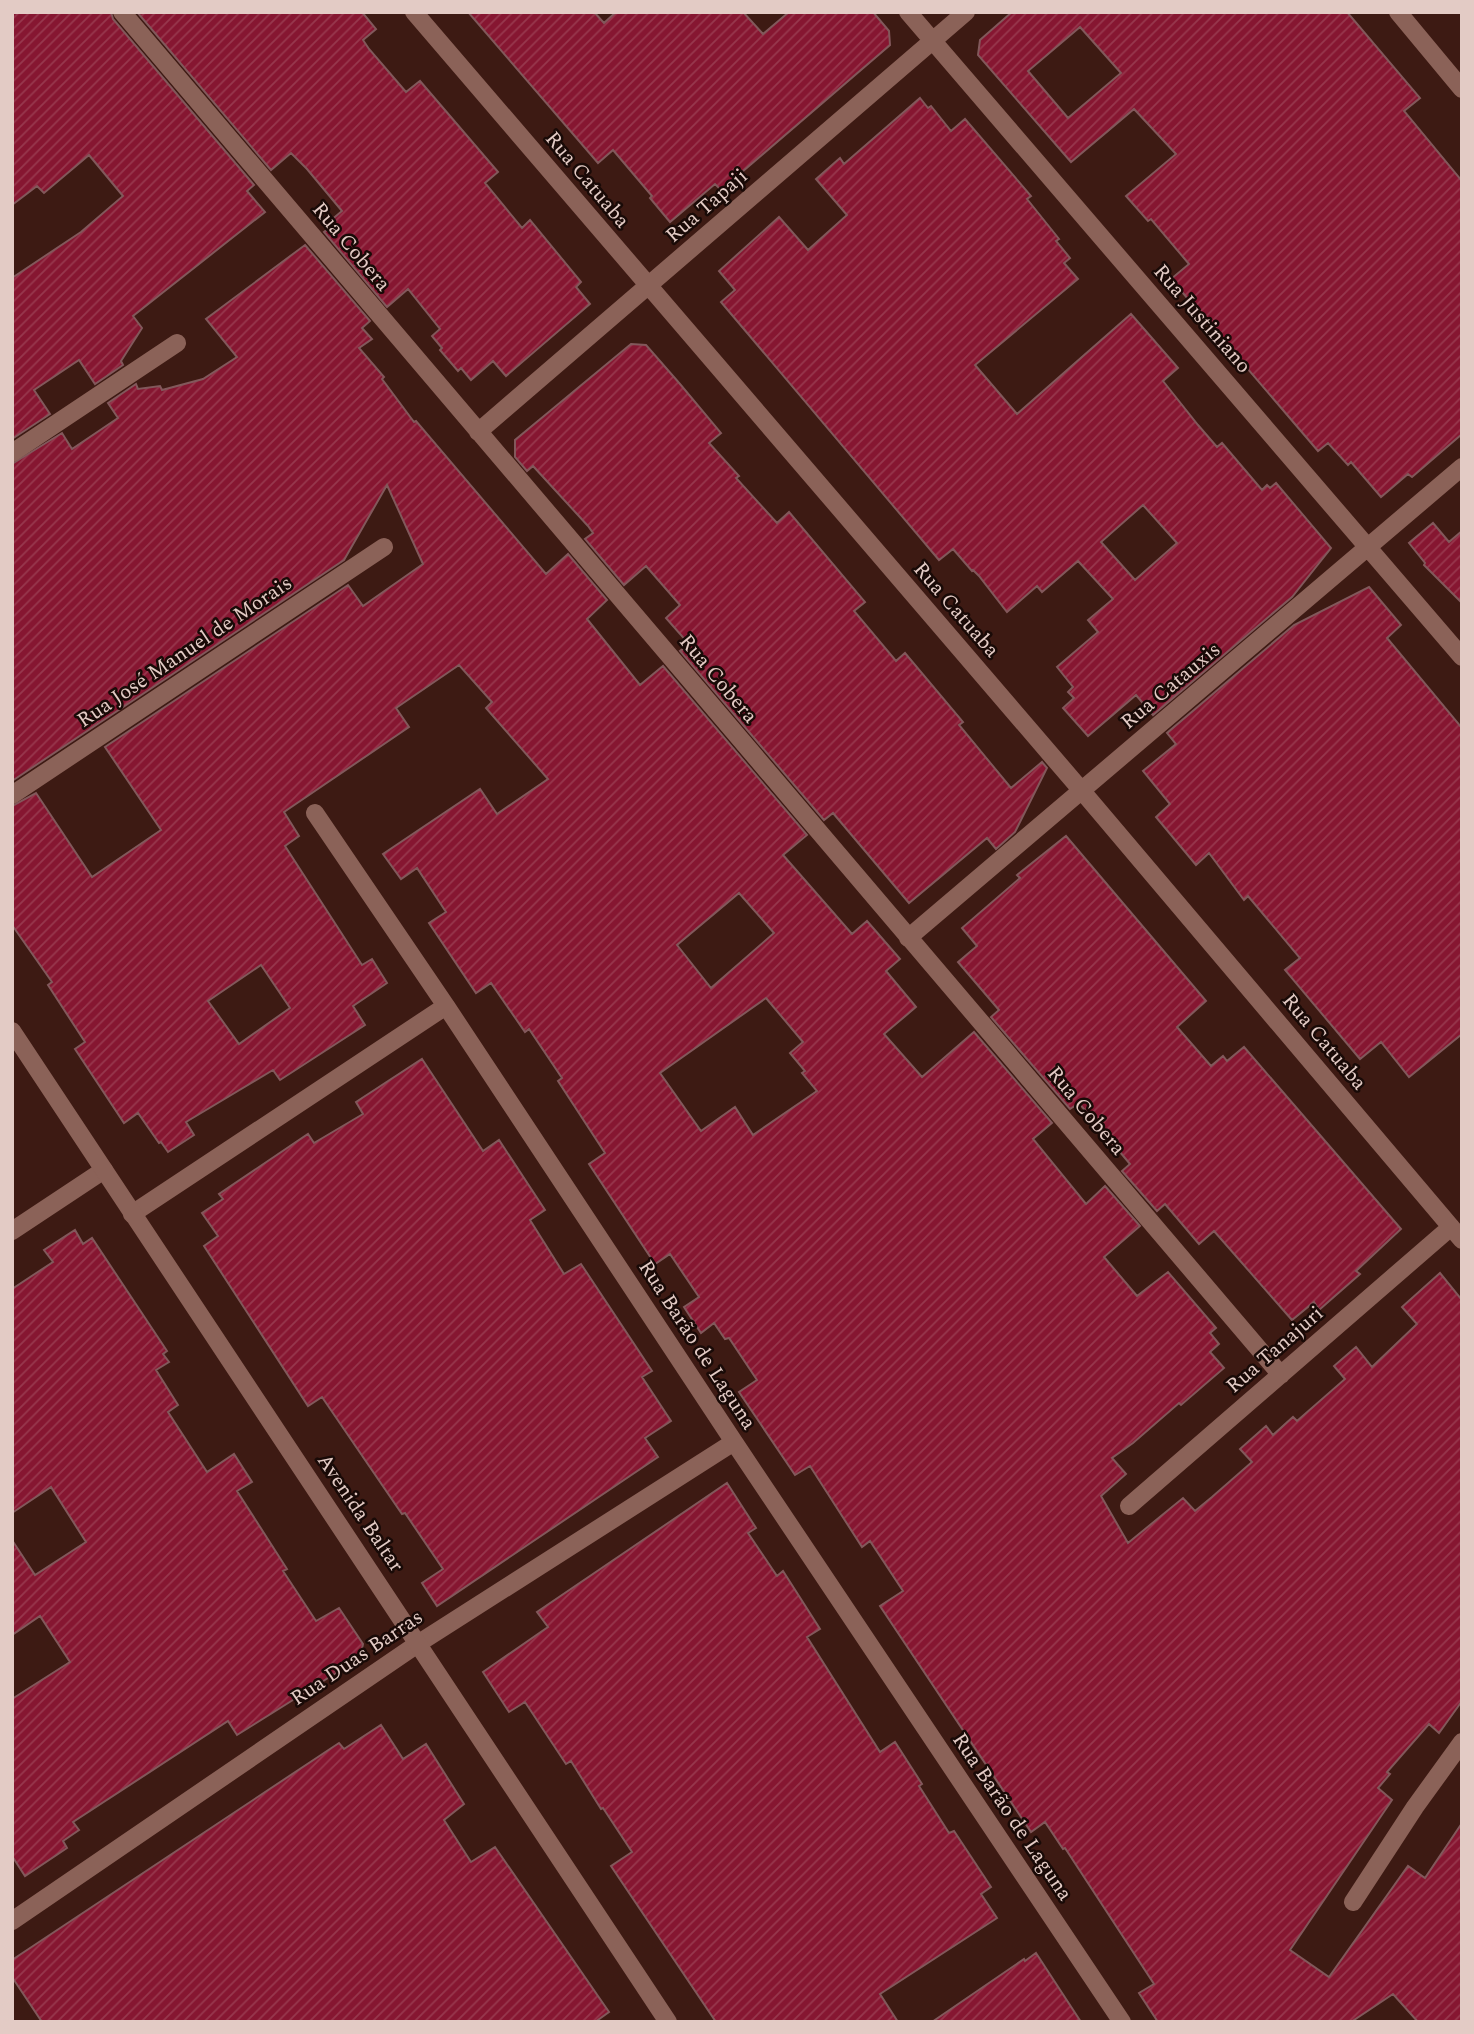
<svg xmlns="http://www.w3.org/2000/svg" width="1474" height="2034" font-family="Spectral,serif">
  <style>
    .building { fill: url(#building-hatch); stroke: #82585b; stroke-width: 2; fill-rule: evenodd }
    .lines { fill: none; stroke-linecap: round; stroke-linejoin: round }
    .street { stroke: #8b6258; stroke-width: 18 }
    .secondary { stroke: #8b6258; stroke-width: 18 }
    .labels { text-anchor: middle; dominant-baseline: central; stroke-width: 5; stroke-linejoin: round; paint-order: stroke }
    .street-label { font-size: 21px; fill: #e3cbc5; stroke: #190a07 }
  </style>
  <defs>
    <pattern id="building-hatch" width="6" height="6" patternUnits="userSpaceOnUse" patternTransform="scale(1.75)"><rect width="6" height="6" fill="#861631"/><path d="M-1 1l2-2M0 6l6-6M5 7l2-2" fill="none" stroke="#97374d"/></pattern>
  </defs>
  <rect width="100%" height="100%" fill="#3d1a13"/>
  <!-- building -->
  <path class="building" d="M12,12h99l2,7 141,166 -7,6 18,21 -132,104 9,12 -21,33 2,4 -28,19 -16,-24 -45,30 16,24 -38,25v-161l69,-46 42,-36 -34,-41 -45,38 -7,-7 -25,19z
    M137,12h225l14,17 -13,11 6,9 37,43 14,-11 78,91 -13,11 37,45 8,-8 51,62 -5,5 14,17 -84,72 -13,-15 -22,19 -10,-12 -3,3 -18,-21 2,-2 -10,-12 8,-7 -32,-40 -21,18 -63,-75 8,-6 -3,-4 13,-11 -35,-42 -16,-16 -20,17z
    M468,12h126l10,11 12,-11h127l20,22 26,-22h84l16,19 1,14 -169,145 -6,-6 -45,38 -20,-24 2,-2 -39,-46 -15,13z
    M1012,12h335l73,86 -16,13 58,70v253l-50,43 -4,-3 -27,23 -30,-35 -3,3 -20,-22 -10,8 -147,-172 18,-15 -38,-45 -3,2 -22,-25 50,-42 -42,-45 -63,53 -93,-107 2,-15zM1080,27l41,46 -53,45 -40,-47z
    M920,98l8,10 3,-2 20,25 14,-12 66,77 -4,3 32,40 -3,2 14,17 -6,5 14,16 -103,86 42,49 114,-100 47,54 -15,13 35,44 19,22 5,-4 40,47 5,-5 3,3 6,-5 55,65 -39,49 -139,118 -17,-20 -48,41 -25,-28 11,-10 -6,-6 5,-5 -16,-20 41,-35 -10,-12 25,-21 -35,-38 -36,31 -5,-6 -30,26 -28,-36 -6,-6 -1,1 -19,-22 -14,11 -218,-258 14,-12 -16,-19 60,-54 29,33 39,-35 -31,-36 24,-21 4,6zM1143,505l34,38 -42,37 -34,-38z
    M305,245l65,76 -8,7 10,11 -13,9 25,29 -2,2 32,43 2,-1 130,153 22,-20 39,46 -20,19 53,66 23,-19 144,169 -24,20 69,79 15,-13 33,38 -14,12 30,36 -32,27 38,43 52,-45 78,91 -19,16 53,65 19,-18 35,40 -36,31 33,39 31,-24 48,56 -6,5 9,11 -9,8 14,16 -43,37 -2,-2 -46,40 -21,15 14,16 -25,22 27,47 55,-45 12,13 17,-14 40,-35 -12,-13 26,-23 7,9 20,-18 4,4 48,-42 -11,-13 22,-19 16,20 45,-43 -15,-17 38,-34 22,27v401l-23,32 -10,-9 -42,48 3,2 -12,14 14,12 -102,150 39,27 79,-111 17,12 37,-55v199h-44l-25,-28 -42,28h-193l-19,-29 15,-9 -89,-136 -2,1 -18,-27 -14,10 -151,-226 23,-15 -33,-50 -8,6 -52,-81 -15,9 -56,-83 18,-12 -28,-42 -4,1 -11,-16 -13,10 -17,-26 15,-10 -29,-43 -15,10 -66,-100 16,-11 -47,-72 4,-3 -33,-49 -4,3 -34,-49 -15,10 -47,-70 17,-11 -29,-44 -16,11 -18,-25 97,-65 17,25 51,-35 -62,-71 6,-6 -33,-37 -63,43 13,19 -125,85 15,24 -14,10 77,119 10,-6 15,24 -34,23 12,19 -85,55 -7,-10 -87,52 8,13 -26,17 -7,-10 -2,1 -21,-30 -14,10 -49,-74 10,-7 -37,-57 4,-3 -40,-57v-119l24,-13 56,84 69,-47 -56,-83 243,-162 15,21 60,-42 -36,-79 -43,75 -332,221v-317l50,-31 10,16 46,-31 -10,-15 28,-19 2,5 22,-3 2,4 41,-11 34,-22 -31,-38zM739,893l35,40 -63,55 -34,-43zM261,965l29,43 -51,36 -31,-43zM766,998l37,44 -13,11 15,18 -3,2 15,18 -64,44 -18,-28 -34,24 -41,-58z
    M631,344l15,1 34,39 41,49 -12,10 30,33 -3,2 41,45 12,-11 76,90 -11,9 42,50 9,-8 58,69 -4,3 52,63 31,-26 5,6 -32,64 -19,17 -9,-11 -78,65 -76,-90 -9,7 -144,-169 9,-7 -23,-26 14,-13 -34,-39 -22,19 -39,-46 8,-6 -5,-7 -55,-60 -6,5 -12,-14v-17z
    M1433,523l16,19 13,-11v72l-38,-38 1,-2 -16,-20z
    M1369,587l32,38 -14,13 75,90v306l-53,43 -28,-35 -21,17 -75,-89 15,-12 -52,-62 -4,4 -35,-47 -13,12 -40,-48 14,-13 -27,-33 33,-27 -9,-11 127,-108z
    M1066,836l140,165 -29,26 34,39 12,-10 4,5 17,-14 157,182 -45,42 4,3 -41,36 -5,-8 -22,18 -78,-89 -15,13 -34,-40 -8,7 -35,-40 8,-7 -51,-61 -9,6 -79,-92 8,-7 -41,-48 19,-16 -15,-18 58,-50 -3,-3z
    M422,1059l61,92 16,-11 46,70 -15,10 34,54 17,-10 71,107 -10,6 29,44 -26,17 13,19 -221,149 -15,-23 21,-14 -38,-56 -3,1 -80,-117 -14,9 -104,-160 14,-10 -16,-23 21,-14 -4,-5 89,-60 6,9 49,-29 -7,-12z
    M75,1230l8,14 9,-6 75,113 -4,3 6,8 -13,8 22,35 -10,7 39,60 27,-18 18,28 -15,9 50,78 -4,2 33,50 23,-13 24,36 -3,14 -123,77 -9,-14 -155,101 6,8 -16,11 4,7 -42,28 -13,-20v-157l58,-37 -30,-46 -28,19v-95l23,35 51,-33 -35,-55 -39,26v-224l41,-27 -9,-12z
    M727,1483l29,45 -8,5 29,43 6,-5 37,58 -13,8 73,115 15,-10 27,42 -3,2 30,47 5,-2 37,56 -10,7 16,24 -117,76 18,28h-182l-105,-156 21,-14 -29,-44 -2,1 -30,-48 -5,3 -41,-62 -16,10 -26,-40 65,-45 -11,-15z
    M381,1725l22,34 23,-15 38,60 -20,16 27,42 24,-15 114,165 -14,10h-553l-30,-45v-17l327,-217 5,6z
    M1036,1953l45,69h-149l92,-63 1,2z"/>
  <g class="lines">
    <!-- street -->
    <path class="street" d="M122,12l1159,1363
      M414,12l668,779 380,449
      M908,12l554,645
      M478,432l488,-420
      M12,453l165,-110
      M12,795l372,-248
      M315,813l131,193
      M908,938l554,-471
      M132,1214l314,-208 288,436 388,580
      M12,1231l92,-61
      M1129,1506l322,-279
      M1353,1902l62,-95 47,-65
      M12,1921l407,-278 315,-201"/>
    <!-- secondary -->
    <path class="secondary" d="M1398,12l64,77
      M12,1031l656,991"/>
  </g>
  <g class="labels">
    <!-- street labels -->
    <g class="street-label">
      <text transform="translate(587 180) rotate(50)">Rua Catuaba</text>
      <text transform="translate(707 206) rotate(-41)">Rua Tapaji</text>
      <text transform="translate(351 247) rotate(50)">Rua Cobera</text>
      <text transform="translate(1202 319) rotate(49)">Rua Justiniano</text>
      <text transform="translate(956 610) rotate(49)">Rua Catuaba</text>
      <text transform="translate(185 652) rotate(-34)">Rua José Manuel de Morais</text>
      <text transform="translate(718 679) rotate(50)">Rua Cobera</text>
      <text transform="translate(1171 686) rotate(-40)">Rua Catauxis</text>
      <text transform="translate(1324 1042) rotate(50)">Rua Catuaba</text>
      <text transform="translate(1086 1111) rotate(50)">Rua Cobera</text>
      <text transform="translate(697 1345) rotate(57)">Rua Barão de Laguna</text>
      <text transform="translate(1275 1350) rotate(-41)">Rua Tanajuri</text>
      <text transform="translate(360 1513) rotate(56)">Avenida Baltar</text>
      <text transform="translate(357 1658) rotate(-34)">Rua Duas Barras</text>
      <text transform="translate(1012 1817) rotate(56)">Rua Barão de Laguna</text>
    </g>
  </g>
  <!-- border -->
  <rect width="1474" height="2034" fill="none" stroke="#e3cbc5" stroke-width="28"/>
</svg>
